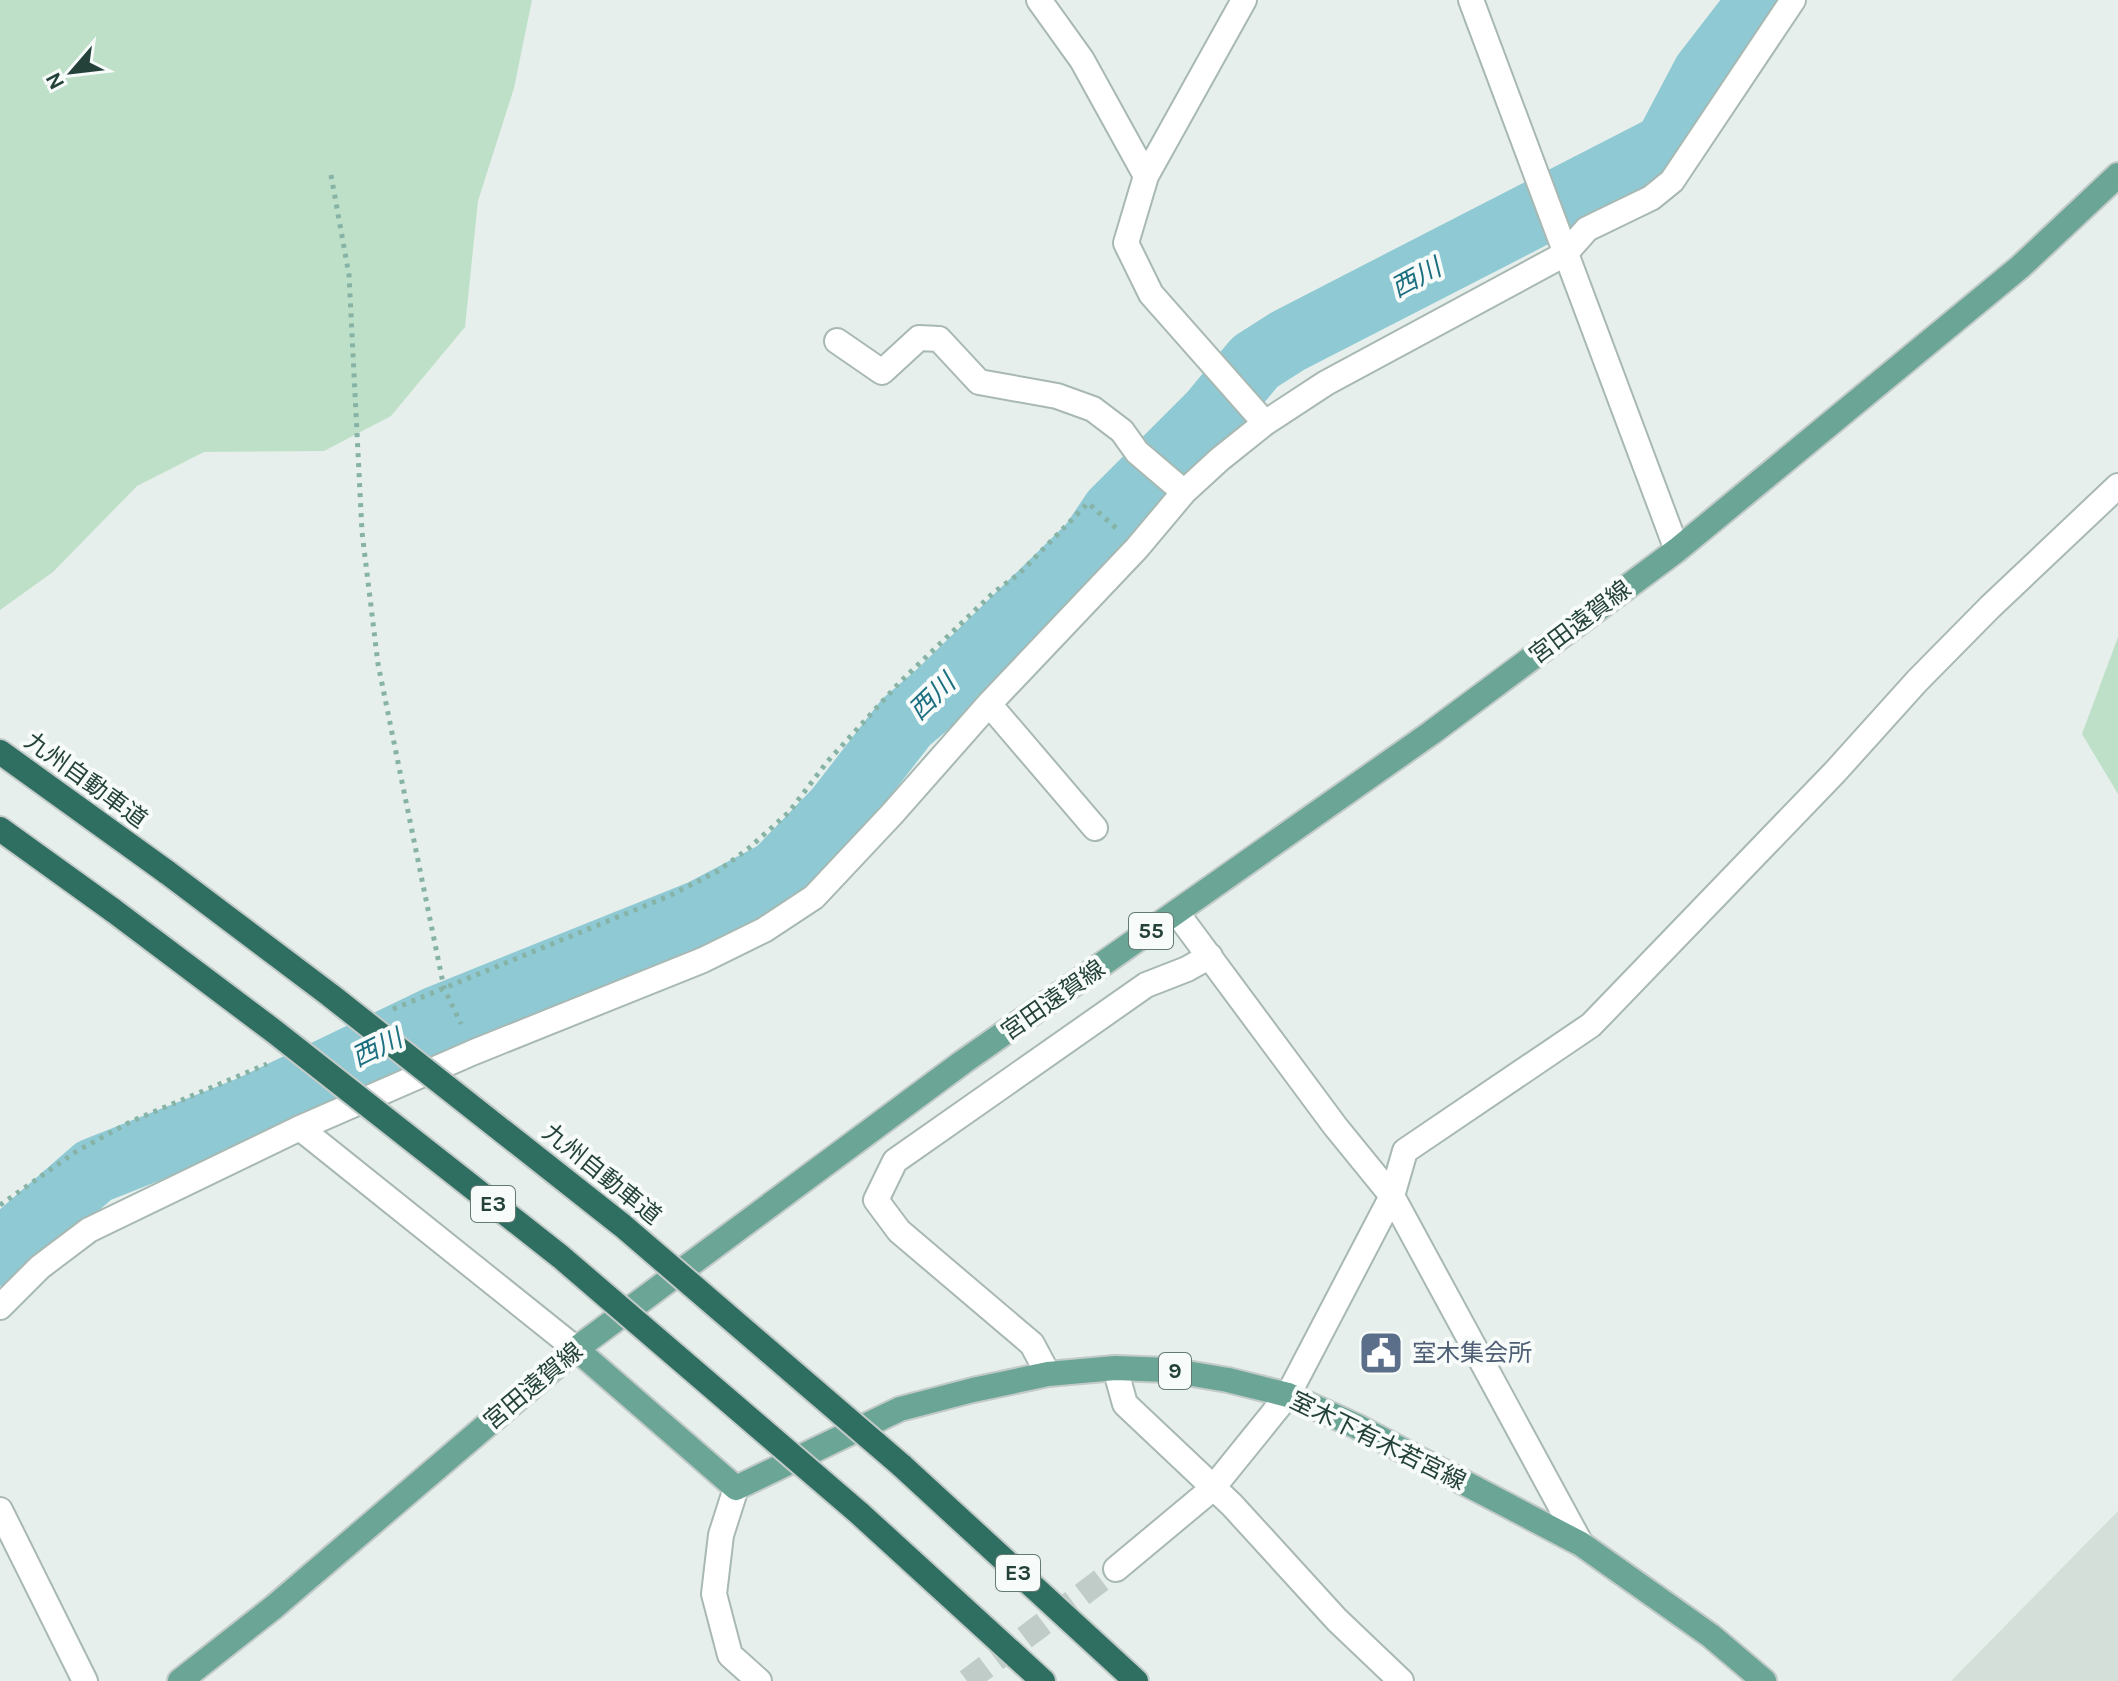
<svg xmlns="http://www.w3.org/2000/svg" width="2118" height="1681" font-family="Karla,'Noto Sans JP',sans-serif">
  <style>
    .built { fill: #d4dfda }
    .green { fill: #bfe0c8 }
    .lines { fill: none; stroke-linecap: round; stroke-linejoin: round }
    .river { stroke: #8ec9d4; stroke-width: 66 }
    .minor-tunnel { stroke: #bfccc8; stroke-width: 24; stroke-dasharray: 24 12; stroke-linecap: butt }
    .minor-casing { stroke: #a8b8b2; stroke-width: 28 }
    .major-casing { stroke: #c2cac8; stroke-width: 28 }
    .highway-casing { stroke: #c2cac8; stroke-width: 28 }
    .path { stroke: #86b3a5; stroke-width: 5; stroke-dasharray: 4 6; stroke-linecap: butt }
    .minor { stroke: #fff; stroke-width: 24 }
    .major { stroke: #6aa596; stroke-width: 24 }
    .highway { stroke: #2f6f62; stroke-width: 24 }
    .highway-bridge-casing { stroke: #c2cac8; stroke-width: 28; stroke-linecap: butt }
    .highway-bridge { stroke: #2f6f62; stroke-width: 24 }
    .labels { text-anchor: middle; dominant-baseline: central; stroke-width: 8; stroke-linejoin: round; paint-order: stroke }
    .shield { fill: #f7fbf9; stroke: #637a73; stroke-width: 2 }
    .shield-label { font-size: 22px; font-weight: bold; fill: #24423a }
    .street-label { font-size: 24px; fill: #24423a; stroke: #f7fbf9 }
    .service-label { font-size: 24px; fill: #4e5e75; stroke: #f7fbf9; text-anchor: start }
    .water-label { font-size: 26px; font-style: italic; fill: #1c6f80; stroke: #f7fbf9 }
  </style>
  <rect width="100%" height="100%" fill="#e6efeb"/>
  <!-- built -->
  <path class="built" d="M2118,1511v170h-167z"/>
  <!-- green -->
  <path class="green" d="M0,0h532l-18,88 -36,113 -13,126 -74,89 -67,35 -120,1 -67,34 -84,86 -53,38z
    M2118,637v157l-36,-60z"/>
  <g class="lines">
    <!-- river -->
    <path class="river" d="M0,1253l94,-82 156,-62 189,-91 264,-106 74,-39 60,-62 69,-89 33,-28 153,-149 22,-33 98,-98 43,-52 33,-21 379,-195 38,-72 57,-74"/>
    <!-- minor-tunnel -->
    <path class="minor-tunnel" d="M967,1681l149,-112"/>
    <!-- minor casing -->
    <g class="minor-casing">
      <path id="minor" d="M1039,0l43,60 64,116
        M1244,0l-98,176 -20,67 25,51 114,129
        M1471,0l206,550
        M837,341l45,31 37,-34 20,1 40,43 78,14 36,13 29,22 15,21 47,40
        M989,704l106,124
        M1177,913l158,213 57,70 189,348
        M300,1128l276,221
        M0,1307l40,-40 49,-37 211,-102 174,-76 229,-92 61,-30 50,-33 78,-83 97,-110 148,-156 47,-56 36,-33 45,-36 61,-40 239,-129 22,-25 64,-31 21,-17 121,-181
        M1115,1368l10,36 107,101 105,115 64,61
        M1048,1374l-16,-30 -133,-113 -23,-31 19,-39 251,-176 41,-16 23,-13
        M736,1488l-15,47 -7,59 16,61 29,26
        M0,1510l85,171
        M1116,1569l96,-80 76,-94 104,-199 13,-45 186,-126 244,-253 82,-91 73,-74 128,-121"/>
    </g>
    <!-- major casing -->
    <g class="major-casing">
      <path id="major" d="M576,1349l160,139 164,-79 73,-19 75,-16 67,-6 54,2 59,10 60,15 68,31 225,118 130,92 53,45
        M180,1681l94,-74 302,-258 387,-287 468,-329 246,-183 343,-283 98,-92"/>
    </g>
    <!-- highway casing -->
    <g class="highway-casing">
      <path id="highway" d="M0,752l168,121
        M0,829l114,82
        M901,1465l235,216
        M859,1513l184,168"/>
    </g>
    <!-- path -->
    <path class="path" d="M331,175l18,100 13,257 16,132 66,324 17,36
      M393,1009l276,-113 49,-25 31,-23 40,-36 38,-50 74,-81 92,-88 27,-20 68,-70 28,25
      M0,1205l77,-54 55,-30 135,-57"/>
    <!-- minor -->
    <use href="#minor" class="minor"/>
    <!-- major -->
    <use href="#major" class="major"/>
    <!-- highway -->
    <use href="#highway" class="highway"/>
    <!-- highway-bridge casing -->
    <g class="highway-bridge-casing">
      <path id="highway-bridge" d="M168,873l162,122 293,231 278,239
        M114,911l161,121 286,225 298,256"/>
    </g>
    <!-- highway-bridge -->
    <use href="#highway-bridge" class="highway-bridge"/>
  </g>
  <!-- icons -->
  <defs>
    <g id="civic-square" transform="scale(2.3)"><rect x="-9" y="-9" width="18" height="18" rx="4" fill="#5c6f8a" stroke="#f7fbf9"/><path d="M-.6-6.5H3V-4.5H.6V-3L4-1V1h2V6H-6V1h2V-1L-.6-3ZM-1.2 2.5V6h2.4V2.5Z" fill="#fff"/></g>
  </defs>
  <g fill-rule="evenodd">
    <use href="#civic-square" x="1381" y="1353"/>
  </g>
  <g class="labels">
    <!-- shield labels -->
    <g class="shield">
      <rect x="1129" y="913" width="44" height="36" rx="6"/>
      <rect x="471" y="1186" width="44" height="36" rx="6"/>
      <rect x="1159" y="1353" width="32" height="36" rx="6"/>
      <rect x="996" y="1555" width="44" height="36" rx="6"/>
    </g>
    <g class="shield-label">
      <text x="1151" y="931">55</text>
      <text x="493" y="1204">E3</text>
      <text x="1175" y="1371">9</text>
      <text x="1018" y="1573">E3</text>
    </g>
    <!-- street labels -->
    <g class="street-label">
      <text transform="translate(1580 622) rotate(-37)">宮田遠賀線</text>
      <text transform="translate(86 780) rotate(36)">九州自動車道</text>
      <text transform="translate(1053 1000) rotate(-35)">宮田遠賀線</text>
      <text transform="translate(602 1174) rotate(39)">九州自動車道</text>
      <text transform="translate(533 1386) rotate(-40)">宮田遠賀線</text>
      <text transform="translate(1378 1441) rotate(26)">室木下有木若宮線</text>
    </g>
    <!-- service labels -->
    <g class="service-label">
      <text x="1412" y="1353">室木集会所</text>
    </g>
    <!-- water labels -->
    <g class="water-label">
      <text transform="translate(1416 278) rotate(-28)">西川</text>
      <text transform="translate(932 697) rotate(-44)">西川</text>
      <text transform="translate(377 1048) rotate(-26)">西川</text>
    </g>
  </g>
  <!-- north arrow -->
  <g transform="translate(72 72) rotate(242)" stroke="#f7fbf9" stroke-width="6" paint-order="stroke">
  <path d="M0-6L14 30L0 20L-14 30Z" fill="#24423a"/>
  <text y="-12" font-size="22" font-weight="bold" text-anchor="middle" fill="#24423a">N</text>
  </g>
</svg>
